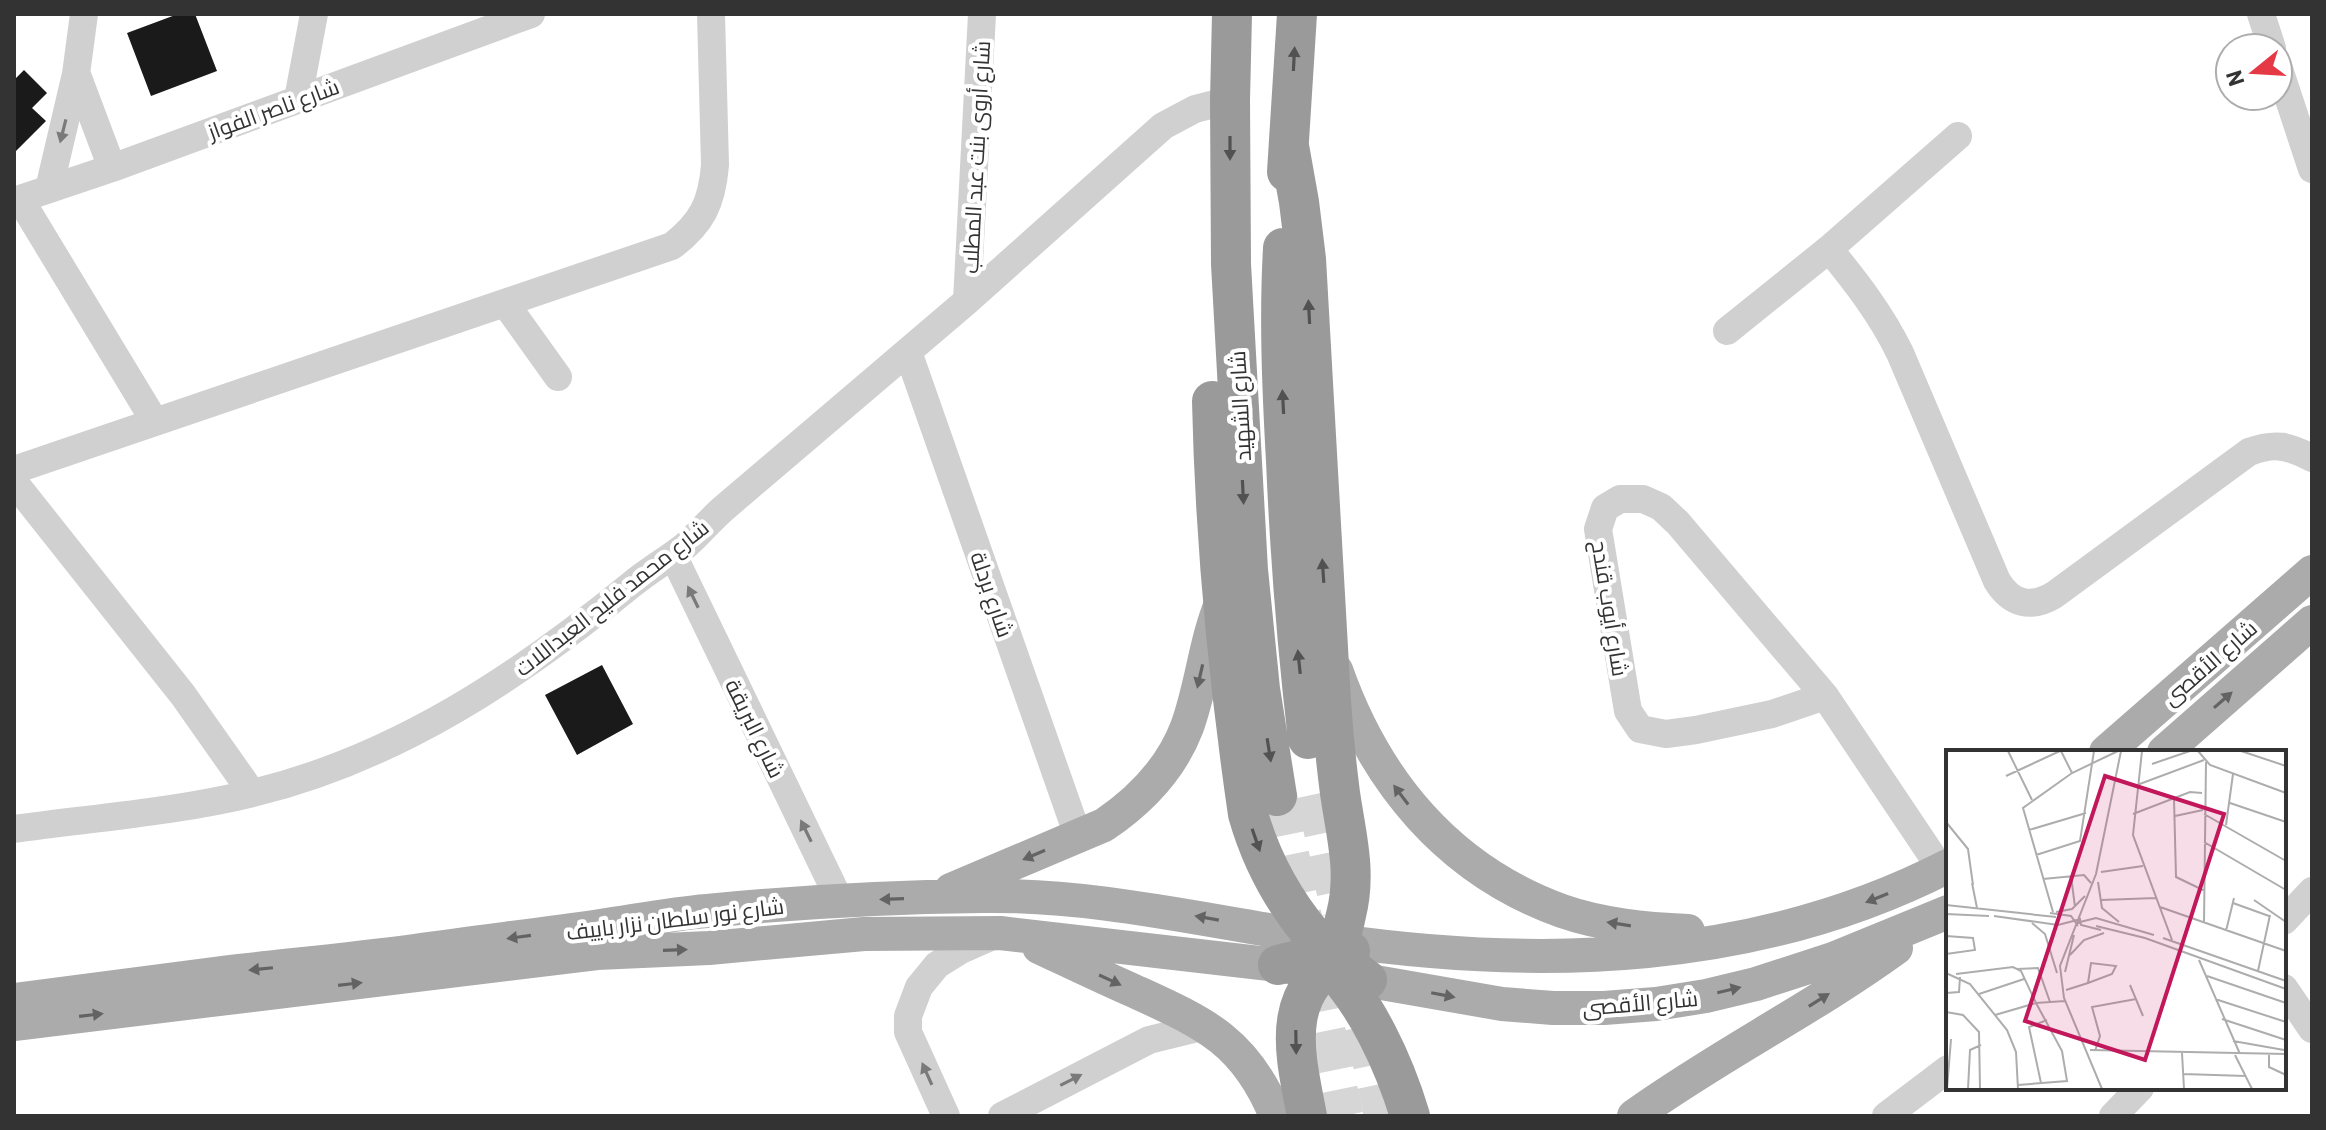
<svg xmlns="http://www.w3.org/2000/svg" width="2326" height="1130" font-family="Barlow,Cairo,sans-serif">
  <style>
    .building { fill: #1a1a1a }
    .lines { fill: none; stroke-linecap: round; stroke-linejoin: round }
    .highway-tunnel { stroke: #d6d6d6; stroke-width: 40; stroke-dasharray: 40 20; stroke-linecap: butt }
    .minor { stroke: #d0d0d0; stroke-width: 28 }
    .major { stroke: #ababab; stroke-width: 34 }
    .highway { stroke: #9a9a9a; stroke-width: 40 }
    .oneway { fill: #525252 }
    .oneway2 { fill: #7a7a7a }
    .oneway3 { fill: #636363 }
    .labels { text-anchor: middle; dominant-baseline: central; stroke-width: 8; stroke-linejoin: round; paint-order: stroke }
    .street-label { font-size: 22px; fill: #333; stroke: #fff }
    .inset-road { fill: none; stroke: #adadad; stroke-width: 2 }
    .view { fill: #c2185b; fill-opacity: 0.15; stroke: #c2185b; stroke-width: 4 }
    .inset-edge { fill: none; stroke: #333; stroke-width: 4 }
  </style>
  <rect width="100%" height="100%" fill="#fff"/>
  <!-- building -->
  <path class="building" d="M178,14h17l22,57 -66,25 -24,-63z
    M24,70l23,23 -15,15 14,13 -30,30 -2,-2v-69z
    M602,665l31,59 -56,31 -32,-60z"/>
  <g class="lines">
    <!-- highway-tunnel -->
    <path class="highway-tunnel" d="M1316,794l25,118
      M1277,796l66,320
      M1365,1026l19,90"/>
    <!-- minor -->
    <path class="minor" d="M2261,14l11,34
      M2278,66l34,103
      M77,75l35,93
      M298,99l16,-85
      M49,189l27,-115 8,-60
      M20,199l135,223
      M14,201l98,-33 419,-154
      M1829,249c27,33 52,65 71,104l97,228c14,23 34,28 57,14l195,-143c27,-10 39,-6 63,6
      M967,301l15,-287
      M505,303l53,74
      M1727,331l102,-82 129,-113
      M908,352l170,484
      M14,470l658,-224c30,-23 40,-43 43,-81l-4,-151
      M14,482l169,213 69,98
      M673,555l167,346
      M1825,696l-53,18 -76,16 -30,4 -26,-5 -12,-18 -30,-182 7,-21 15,-9h23l18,8 17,16 147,173 116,173
      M14,829c79,-11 161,-17 239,-36 144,-35 265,-116 378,-208 17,-14 36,-25 54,-39 14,-12 25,-26 39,-38l243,-207 196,-175 32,-17 35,-9
      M2284,921l28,-30
      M2284,988l28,41
      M946,1116l-38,-84v-16l11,-29 18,-22 24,-15 34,-15
      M1002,1116l147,-76 57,-14
      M1886,1116l62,-47
      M2113,1116l27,-28"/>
    <!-- major -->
    <path class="major" d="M1336,670c39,111 112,200 226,241 40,14 84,18 126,20
      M2106,752l206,-180
      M2164,752l148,-130
      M951,890l153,-65c37,-25 67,-56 83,-98 15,-41 18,-85 35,-126
      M1039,947c32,15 63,30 95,44 70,32 111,49 142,125
      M14,1000c72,-9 143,-19 215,-28 62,-7 124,-13 185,-21 62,-9 124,-16 186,-25 35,-5 71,-12 107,-15 91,-9 184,-14 275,-15 120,-2 234,28 351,44 209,30 424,24 615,-74
      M14,1024l583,-71 112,-5 155,-14 136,-1 278,32 224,39 51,4h51l52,-4 50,-8 50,-12 77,-25 115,-47
      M1634,1116c85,-61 178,-107 262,-168"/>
    <!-- highway -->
    <path class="highway" d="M1232,14l-2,86 1,164 17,306 12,119 17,107
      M1287,172l10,-158
      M1283,248c-4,71 -1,141 3,213 4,93 11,185 22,278
      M1212,401c3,138 16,276 36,413 13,46 34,85 65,122 15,17 36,30 54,44
      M1327,963c39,39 67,100 83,153
      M1278,965c19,-5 43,-8 56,-22 8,-8 10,-18 12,-28 11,-43 0,-80 -6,-122 -4,-31 -7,-61 -9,-92l-25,-442 -7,-57 -10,-56
      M1307,1116c-13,-67 -29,-125 43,-165"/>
  </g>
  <!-- one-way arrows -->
  <defs><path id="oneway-solid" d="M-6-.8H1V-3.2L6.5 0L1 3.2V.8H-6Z" transform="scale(2)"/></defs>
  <g class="oneway">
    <use href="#oneway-solid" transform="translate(1294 59) rotate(-87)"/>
    <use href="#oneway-solid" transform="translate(1230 148) rotate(90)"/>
    <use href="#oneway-solid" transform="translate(1309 312) rotate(-93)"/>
    <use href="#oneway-solid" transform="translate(1283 402) rotate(-93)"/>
    <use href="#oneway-solid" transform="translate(1243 492) rotate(87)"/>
    <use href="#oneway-solid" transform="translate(1323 571) rotate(-94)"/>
    <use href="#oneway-solid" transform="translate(1299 662) rotate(-96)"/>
    <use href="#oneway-solid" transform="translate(1269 750) rotate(81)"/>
    <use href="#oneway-solid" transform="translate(1256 840) rotate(71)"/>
    <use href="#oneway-solid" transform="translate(1296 1042) rotate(89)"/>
  </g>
  <g class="oneway2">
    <use href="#oneway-solid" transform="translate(63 131) rotate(104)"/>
    <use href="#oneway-solid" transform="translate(693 597) rotate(-116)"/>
    <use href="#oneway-solid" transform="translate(806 831) rotate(-116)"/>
    <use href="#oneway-solid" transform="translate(927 1074) rotate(-114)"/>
    <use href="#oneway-solid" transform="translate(1071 1080) rotate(-27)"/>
  </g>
  <g class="oneway3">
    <use href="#oneway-solid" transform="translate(1200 676) rotate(103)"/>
    <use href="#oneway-solid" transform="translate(2223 700) rotate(-41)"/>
    <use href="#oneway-solid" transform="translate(1401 795) rotate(-127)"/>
    <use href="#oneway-solid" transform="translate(1034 855) rotate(157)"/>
    <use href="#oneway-solid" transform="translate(1877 898) rotate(158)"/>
    <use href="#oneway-solid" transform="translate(892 899) rotate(178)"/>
    <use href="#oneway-solid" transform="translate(1207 918) rotate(-170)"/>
    <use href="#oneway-solid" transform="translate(1619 924) rotate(-171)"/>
    <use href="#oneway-solid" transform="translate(519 937) rotate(172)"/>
    <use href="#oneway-solid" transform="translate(675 950) rotate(-2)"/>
    <use href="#oneway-solid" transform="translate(261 969) rotate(174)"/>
    <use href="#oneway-solid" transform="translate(1110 980) rotate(25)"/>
    <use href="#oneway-solid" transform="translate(350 984) rotate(-7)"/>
    <use href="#oneway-solid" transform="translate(1729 990) rotate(-13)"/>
    <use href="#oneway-solid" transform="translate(1443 995) rotate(11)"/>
    <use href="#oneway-solid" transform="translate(1819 1000) rotate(-32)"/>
    <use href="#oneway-solid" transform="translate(91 1015) rotate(-7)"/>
  </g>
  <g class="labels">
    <!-- street labels -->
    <g class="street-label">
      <text transform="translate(273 108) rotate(-20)">شارع ناصر الفواز</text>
      <text transform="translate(975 157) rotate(-87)">شارع أروى بنت عبد المطلب</text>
      <text transform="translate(1239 406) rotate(-93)">شارع الشهيد</text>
      <text transform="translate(993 594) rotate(71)">شارع بردلة</text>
      <text transform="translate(611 597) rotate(-38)">شارع محمد فليح العبداللات</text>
      <text transform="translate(1611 608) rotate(81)">شارع أيوب قندح</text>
      <text transform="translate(2209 662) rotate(-41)">شارع الأقصى</text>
      <text transform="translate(756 728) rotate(64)">شارع البريقة</text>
      <text transform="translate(675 918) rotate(-7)">شارع نور سلطان نزار باييف</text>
      <text transform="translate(1640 1002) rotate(-5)">شارع الأقصى</text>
    </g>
  </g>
  <!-- overview -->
  <g transform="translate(1946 750)">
    <rect width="340" height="340" fill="#fff"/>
    <path class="inset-road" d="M62,1l24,49M115,1l11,22M196,1l-9,84 39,105M252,1l12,14 76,28M295,1l45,15M206,14l38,-13M60,26l54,-25M191,35l67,-25M228,49l2,78 29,14M284,53l56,19M187,64l57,-22 12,1M258,64l82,47M229,66l28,-6M0,72l22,27 5,36M280,75l7,-51M83,80l57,-17M258,92l82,48M90,105l44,-14 14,-90M155,122l42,-6M125,126l4,31M97,129l41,-4 7,8M152,132l4,26 17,14M26,133l5,25M155,150l55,-2M308,150l32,22M287,153l36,13M0,155l110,12M214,157l126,44M107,162l-30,-104 49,-35 46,-22M110,162l16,-3 13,-13M104,163l21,3 7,10M0,164l43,2M48,166l64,9 23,-6M133,166l2,9 20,5M86,173l13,11 12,39M130,173l20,-5 58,17M258,173l2,-161M150,176l49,12 141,51M280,181l8,-33M0,186l27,2 2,12 -29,4M217,188l123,43M124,205l14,-15 20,-7M253,210l41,94M71,219l21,-1 12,34M312,221l12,-56M119,222l9,-37M0,223l24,11 37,46 9,22 2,37M10,224l57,-7 8,4 15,32 29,-2M261,226l79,27M184,235l13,31M120,240l22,-7 24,-9 4,-8 -25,-3 -3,20M0,243l13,-1 1,-15M33,244l45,-15M269,249l71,23M0,262l17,3 16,17 1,57M49,265l41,-12 26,48 5,30 -49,4M276,269l64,21M287,291l51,9M144,300l196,4M149,301l5,-15 -8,-29 44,-8M236,303l2,36M323,304v13l17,8M289,305l17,34M237,324l63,2M95,333l-12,-56 18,-7M1,339l4,-50M22,339l2,-39 11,-5M156,339l-38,-91 -4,-32 36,-92 25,-123"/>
    <path class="view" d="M159,26l119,38 -79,246 -120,-39z"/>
    <rect width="340" height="340" class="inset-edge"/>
  </g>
  <!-- border -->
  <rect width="2326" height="1130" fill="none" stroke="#333333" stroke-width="32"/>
  <!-- north arrow -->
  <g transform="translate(2254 72) rotate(252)"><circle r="38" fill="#ffffff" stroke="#adadad" stroke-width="2"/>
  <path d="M0-6L14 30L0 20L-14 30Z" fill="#e63946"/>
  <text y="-12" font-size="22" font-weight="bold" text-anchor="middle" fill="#333333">N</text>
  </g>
</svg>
